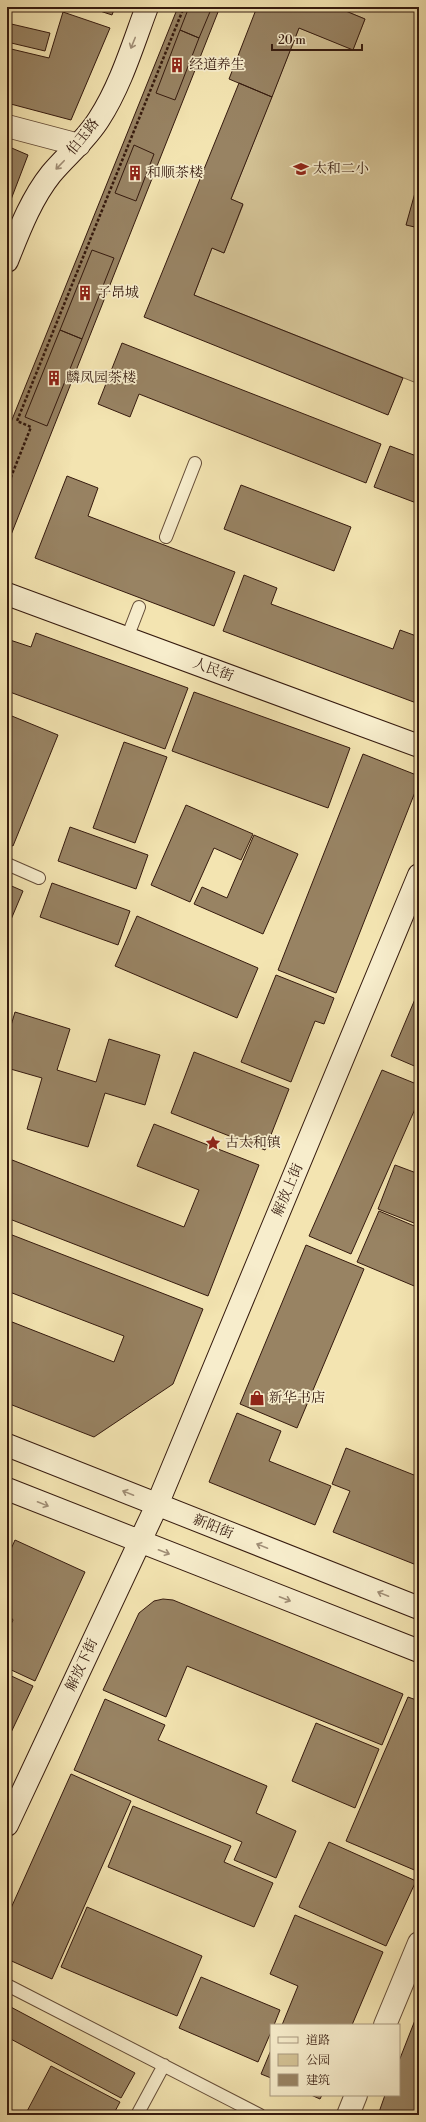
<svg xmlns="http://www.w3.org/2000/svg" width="426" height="2122" font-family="'Libre Bodoni','Noto Serif SC',serif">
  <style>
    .green { fill: #d3c295; stroke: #846e52 }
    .building { fill: #988363; stroke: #351a0e }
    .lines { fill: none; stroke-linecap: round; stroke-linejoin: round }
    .lane-casing { stroke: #644c37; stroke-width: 14 }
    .street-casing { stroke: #644c37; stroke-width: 24 }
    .secondary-casing { stroke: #351a0e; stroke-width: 24 }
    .path { stroke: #351a0e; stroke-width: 2.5; stroke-dasharray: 3 2; stroke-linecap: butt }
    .lane { stroke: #f7edcc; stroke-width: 12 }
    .street { stroke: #f7edcc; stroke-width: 22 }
    .secondary { stroke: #f7edcc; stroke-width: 22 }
    .oneway { stroke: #a08e76 }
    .labels { text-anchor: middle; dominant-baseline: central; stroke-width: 3.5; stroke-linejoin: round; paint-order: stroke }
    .poi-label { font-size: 14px; fill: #351a0e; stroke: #f7edcc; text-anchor: start }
    .street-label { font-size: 14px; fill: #351a0e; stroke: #f7edcc }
  </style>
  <rect width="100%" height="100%" fill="#f3e4b1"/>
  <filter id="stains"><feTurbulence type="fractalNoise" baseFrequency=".005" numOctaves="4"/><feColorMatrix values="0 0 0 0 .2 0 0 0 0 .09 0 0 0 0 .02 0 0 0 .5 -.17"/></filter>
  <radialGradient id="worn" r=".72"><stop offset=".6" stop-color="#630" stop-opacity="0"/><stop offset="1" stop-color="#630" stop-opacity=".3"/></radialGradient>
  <!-- green -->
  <path class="green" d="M336,7h83v377l-225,-89 18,-47 12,5 19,-48 -12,-6 68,-171 54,21 12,-30z"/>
  <!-- building -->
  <path class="building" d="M88,7h27l-3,8z
    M178,7h42l-213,538v-113z
    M189,7h23l-13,31 -19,-8z
    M257,7h79l29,12 -12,31 -54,-22 -27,69 -43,-18z
    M63,12l47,16 -39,92 -64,-17v-55l42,10z
    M7,23l43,10 -5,18 -38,-9z
    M180,30l19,8 -24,62 -19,-7z
    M239,83l33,14 -41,102 12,5 -19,49 -12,-5 -18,47 209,83 -15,37 -244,-98z
    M134,145l20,9 -18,47 -21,-8z
    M7,146l21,9 -21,55z
    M418,182h1v46l-13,-3z
    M92,250l22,8 -32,81 -22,-9z
    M60,330l22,9 -35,87 -22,-9z
    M122,343l259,101 -15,39 -227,-89 -9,23 -32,-13z
    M390,446l29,11v47l-45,-17z
    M67,476l31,12 -10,28 147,56 -21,54 -179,-68z
    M241,485l110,42 -17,44 -110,-42z
    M244,575l33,13 -6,16 122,45 7,-19 19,7v67l-196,-73z
    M36,633l152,55 -23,61 -158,-58v-42l3,-9 21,7z
    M194,692l156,56 -22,60 -156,-57z
    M7,714l51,21 -45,111 -6,-3z
    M124,742l43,15 -32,86 -42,-15z
    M363,754l56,22v6l-83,211 -58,-23z
    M186,805l67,29 -12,26 -27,-12 -24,54 -39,-17z
    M70,827l78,28 -12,34 -78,-28z
    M254,835l44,19 -35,80 -69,-30 8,-17 25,11z
    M52,883l78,28 -12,34 -78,-28z
    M7,884l16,7 -16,38z
    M137,916l121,52 -21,50 -122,-52z
    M276,975l58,23 -10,26 -9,-3 -24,61 -50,-20z
    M418,992l1,1v75l-28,-12z
    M15,1012l55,17 -13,41 39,12 13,-43 51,16 -15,50 -40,-12 -17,54 -61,-18 15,-51 -35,-10v-29z
    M194,1052l95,37 -24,61 -94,-37z
    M382,1070l37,15v15l-68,154 -42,-18z
    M154,1124l105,41 -51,131 -201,-78v-60l177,69 15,-37 -62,-24z
    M395,1165l24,9v51l-41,-16z
    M379,1211l40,17v60l-62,-26z
    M7,1233l196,76 -30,75 -79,53 -87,-34v-83l107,42 10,-26 -117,-45z
    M306,1245l58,24 -67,159 -57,-24z
    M237,1413l44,18 -12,30 62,25 -16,39 -106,-43z
    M346,1448l73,29v89l-86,-34 17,-41 -18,-7z
    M15,1540l70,32 -50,109 -28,-13v-36l6,-12 -6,-8v-54z
    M163,1599l10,1 230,94 -21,51 -195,-79 -21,51 -63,-27 36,-77 15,-12z
    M7,1674l26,12 -26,55z
    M408,1697l11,4v171l-73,-31z
    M105,1699l60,26 -7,15 109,46 -11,27 40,18 -20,47 -42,-18 8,-18 -168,-72z
    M316,1723l63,26 -24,59 -63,-27z
    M71,1774l60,27 -79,178 -45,-20v-42z
    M133,1806l98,40 -7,16 49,21 -19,44 -146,-60z
    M329,1842l87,39 -30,65 -87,-39z
    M87,1907l115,49 -25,60 -116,-49z
    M295,1915l88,37 -31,73h-70l16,-39 -28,-12z
    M201,1977l79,33 -6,15h-3v7l-13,30 -79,-34z
    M7,2005l128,68 -14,25 -114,-61z
    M419,2010v105h-41l7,-20h14v-34z
    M271,2050v28l-10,-4z
    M7,2052l4,2 -4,7z
    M51,2066l69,36 -7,13h-88z
    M311,2095h11l-2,4z
    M181,2111l6,4h-8z"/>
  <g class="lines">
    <!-- lane casing -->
    <g class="lane-casing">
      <path id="lane" d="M166,537l29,-74
        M127,638l12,-31
        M7,864l32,14
        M7,1985l253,130
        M137,2115l27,-50"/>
    </g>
    <!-- street casing -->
    <g class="street-casing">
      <path id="street" d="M7,126l72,19
        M385,2025l34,-82
        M348,2115l8,-20"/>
    </g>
    <!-- secondary casing -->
    <g class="secondary-casing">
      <path id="secondary" d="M7,261c12,-30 24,-62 44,-87 16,-19 35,-34 48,-55 22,-34 34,-75 48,-112
        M7,594l412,152
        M7,1445l412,163
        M7,1489l412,162
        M7,1825l150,-320 262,-630"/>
    </g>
    <!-- path -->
    <path class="path" d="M7,487l24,-60 -14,-6 167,-414"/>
    <!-- lane -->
    <use href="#lane" class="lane"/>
    <!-- street -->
    <use href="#street" class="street"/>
    <!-- secondary -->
    <use href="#secondary" class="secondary"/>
  </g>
  <!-- one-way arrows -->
  <defs><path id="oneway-shaft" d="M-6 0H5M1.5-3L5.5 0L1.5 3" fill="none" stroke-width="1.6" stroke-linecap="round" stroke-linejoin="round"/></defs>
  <g class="oneway">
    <use href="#oneway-shaft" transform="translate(133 43) rotate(112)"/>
    <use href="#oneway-shaft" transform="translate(60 165) rotate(134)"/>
    <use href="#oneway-shaft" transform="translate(128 1493) rotate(-158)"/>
    <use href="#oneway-shaft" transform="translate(43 1504) rotate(22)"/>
    <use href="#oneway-shaft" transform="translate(262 1546) rotate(-158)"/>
    <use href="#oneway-shaft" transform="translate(164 1552) rotate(21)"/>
    <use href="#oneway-shaft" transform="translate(383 1594) rotate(-158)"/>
    <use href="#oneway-shaft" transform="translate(285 1599) rotate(21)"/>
  </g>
  <!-- icons -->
  <defs>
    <g id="building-bare" transform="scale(1.2)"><path d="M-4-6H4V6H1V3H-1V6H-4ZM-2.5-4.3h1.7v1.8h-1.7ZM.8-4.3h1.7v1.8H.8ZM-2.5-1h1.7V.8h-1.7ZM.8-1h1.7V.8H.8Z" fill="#8f2418" stroke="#f7edcc" stroke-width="2.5" paint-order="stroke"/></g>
    <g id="school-bare" transform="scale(1.2)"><path d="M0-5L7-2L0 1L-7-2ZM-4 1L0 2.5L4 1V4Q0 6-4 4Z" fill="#8f2418" stroke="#f7edcc" stroke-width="2.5" paint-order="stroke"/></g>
    <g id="sight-bare" transform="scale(1.2)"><path d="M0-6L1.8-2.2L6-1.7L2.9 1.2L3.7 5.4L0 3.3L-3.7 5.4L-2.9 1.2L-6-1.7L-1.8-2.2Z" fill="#8f2418" stroke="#f7edcc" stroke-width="2.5" paint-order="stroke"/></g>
    <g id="shop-bare" transform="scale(1.2)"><path d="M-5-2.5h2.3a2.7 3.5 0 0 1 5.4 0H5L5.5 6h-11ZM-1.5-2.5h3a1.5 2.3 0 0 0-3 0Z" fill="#8f2418" stroke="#f7edcc" stroke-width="2.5" paint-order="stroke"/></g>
  </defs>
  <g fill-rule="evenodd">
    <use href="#building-bare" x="177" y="65"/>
    <use href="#school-bare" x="301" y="169"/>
    <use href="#building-bare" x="135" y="173"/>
    <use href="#building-bare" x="85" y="293"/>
    <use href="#building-bare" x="54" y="378"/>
    <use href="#sight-bare" x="213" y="1143"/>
    <use href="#shop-bare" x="257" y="1398"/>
  </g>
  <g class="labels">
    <!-- poi labels -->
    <g class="poi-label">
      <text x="189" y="65">经道养生</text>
      <text x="313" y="169">太和二小</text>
      <text x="147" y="173">和顺茶楼</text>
      <text x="97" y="293">子昂城</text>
      <text x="66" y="378">麟凤园茶楼</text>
      <text x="225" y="1143">古太和镇</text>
      <text x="269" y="1398">新华书店</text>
    </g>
    <!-- street labels -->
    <g class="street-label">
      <text transform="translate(83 137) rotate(-51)">伯玉路</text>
      <text transform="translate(213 670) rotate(20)">人民街</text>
      <text transform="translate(288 1190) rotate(-67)">解放上街</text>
      <text transform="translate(213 1527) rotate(22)">新阳街</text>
      <text transform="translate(82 1665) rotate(-65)">解放下街</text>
    </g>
  </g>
  <!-- margin -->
  <rect width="426" height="2122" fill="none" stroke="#f3e4b1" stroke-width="24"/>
  <rect x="8" y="8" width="410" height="2106" fill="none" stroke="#351a0e" stroke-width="2"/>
  <rect x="12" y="12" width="402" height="2098" fill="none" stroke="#351a0e"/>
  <!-- legend -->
  <rect x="270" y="2024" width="130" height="72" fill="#f7edcc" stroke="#a99980"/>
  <rect x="278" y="2037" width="20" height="6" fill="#f7edcc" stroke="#a99980"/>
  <text x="306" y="2044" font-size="12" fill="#351a0e">道路</text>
  <rect x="278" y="2054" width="20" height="12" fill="#d3c295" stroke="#a99980"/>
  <text x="306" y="2064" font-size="12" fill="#351a0e">公园</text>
  <rect x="278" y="2074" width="20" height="12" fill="#988363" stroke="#a99980"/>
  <text x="306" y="2084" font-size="12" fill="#351a0e">建筑</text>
  <!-- scale -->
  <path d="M272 44v6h90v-6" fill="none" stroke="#351a0e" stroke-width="2"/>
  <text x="278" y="44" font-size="12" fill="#351a0e" stroke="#f7edcc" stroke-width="3" paint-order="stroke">20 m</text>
  <rect width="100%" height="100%" filter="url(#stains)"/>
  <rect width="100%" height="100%" fill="url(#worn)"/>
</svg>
